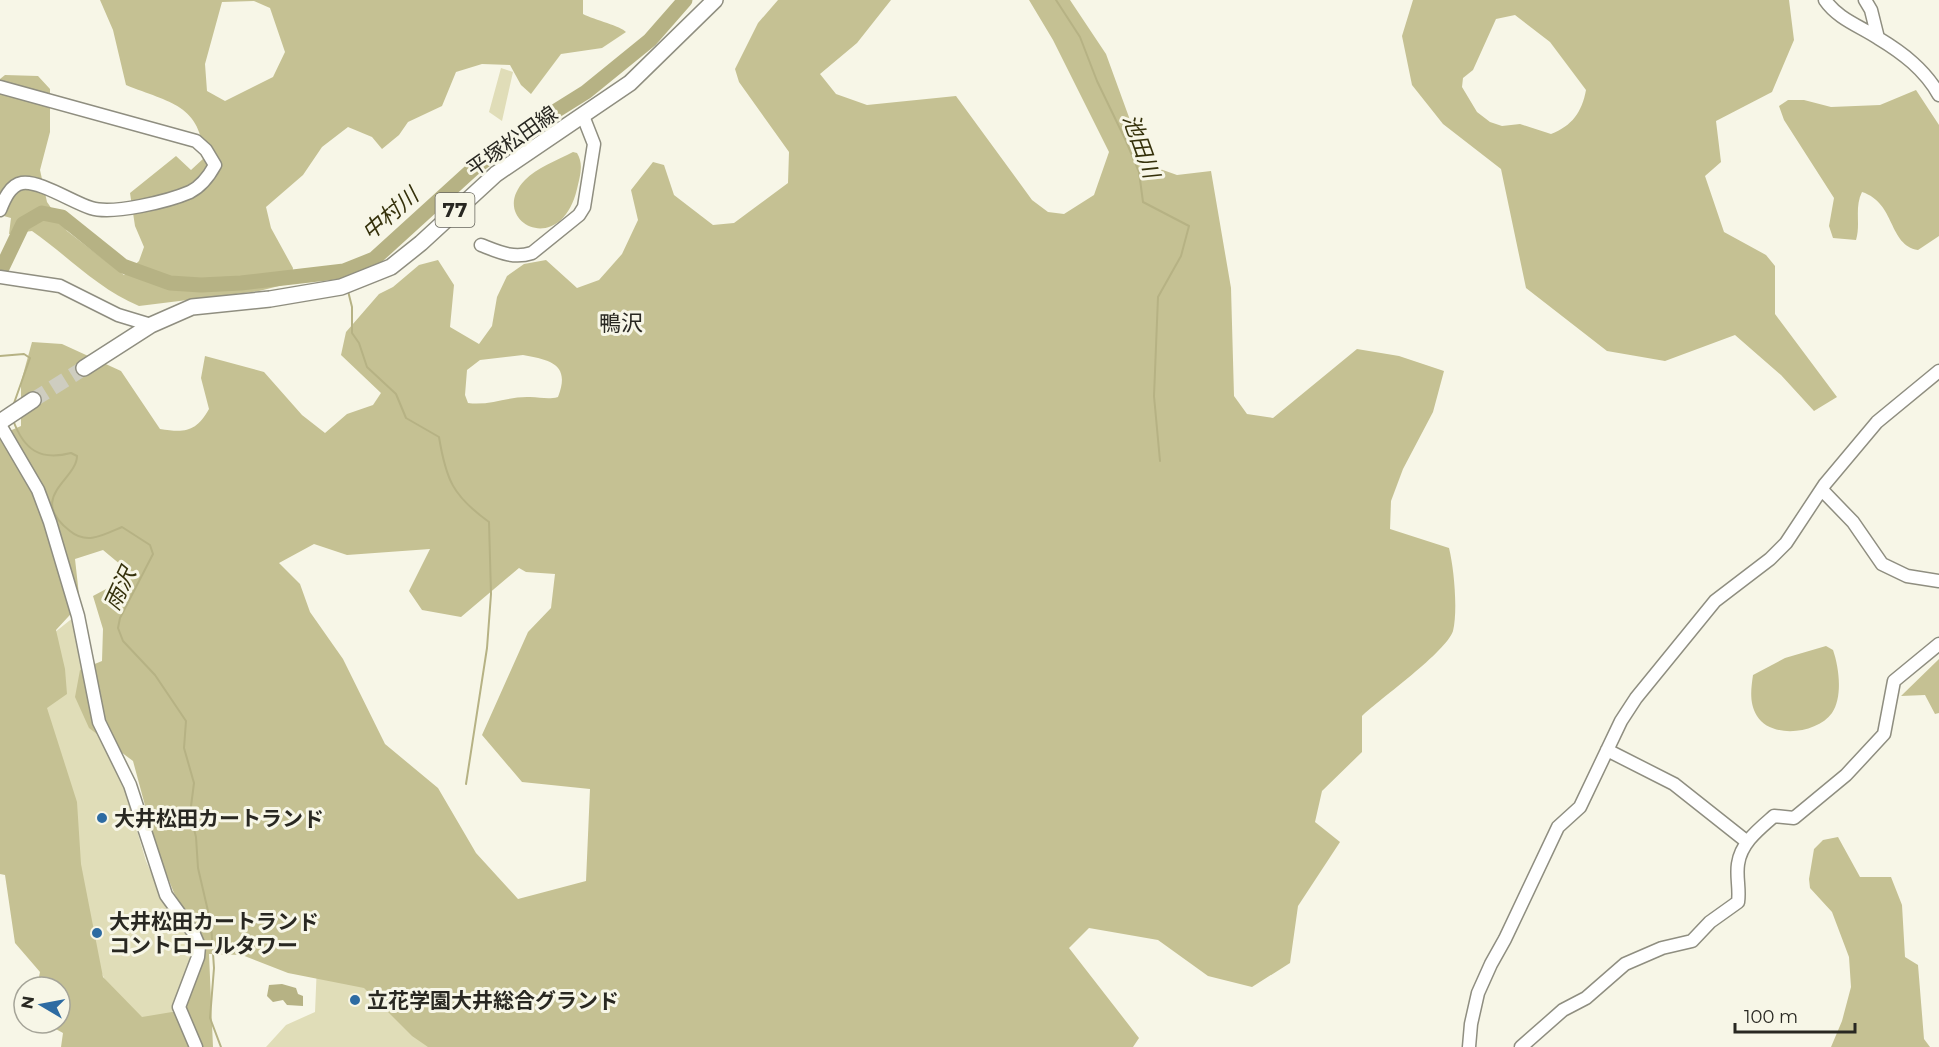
<svg xmlns="http://www.w3.org/2000/svg" width="1939" height="1047" font-family="Montserrat,'Noto Sans JP',sans-serif">
  <style>
    .green { fill: #e0ddb8 }
    .forest { fill: #c5c193; fill-rule: evenodd }
    .water { fill: #b6b284 }
    .lines { fill: none; stroke-linecap: round; stroke-linejoin: round }
    .stream { stroke: #b6b284; stroke-width: 2 }
    .river { stroke: #b6b284; stroke-width: 15 }
    .major-tunnel { stroke: #cecdc0; stroke-width: 15; stroke-dasharray: 15 8; stroke-linecap: butt }
    .minor-casing { stroke: #8f8e80; stroke-width: 15 }
    .major-casing { stroke: #8f8e80; stroke-width: 18 }
    .minor { stroke: #fff; stroke-width: 12 }
    .major { stroke: #fff; stroke-width: 15 }
    .poi-dot { fill: #2d6ba2; stroke: #f7f6e7; stroke-width: 2 }
    .labels { text-anchor: middle; dominant-baseline: central; stroke-width: 6; stroke-linejoin: round; paint-order: stroke }
    .shield { fill: #f7f6e7; stroke: #67665d; stroke-width: 1.5 }
    .shield-label { font-size: 20px; font-weight: bold; fill: #292822 }
    .street-label { font-size: 21px; fill: #292822; stroke: #f7f6e7 }
    .poi-label { font-size: 21px; font-weight: bold; fill: #292822; stroke: #f7f6e7; text-anchor: start }
    .water-label { font-size: 22px; font-style: italic; fill: #35310b; stroke: #f7f6e7 }
    .neighbourhood-label { font-size: 22px; fill: #292822; stroke: #f7f6e7 }
  </style>
  <rect width="100%" height="100%" fill="#f7f6e7"/>
  <!-- green -->
  <path class="green" d="M501,68l12,4 -11,49 -13,-9z
    M74,617l72,244 19,43 26,38 3,12 -18,52 -7,11 -31,3 -29,-31 -20,-44 -49,-231v-70z
    M317,964l62,25 65,58h-178l20,-22 29,-13z"/>
  <!-- forest -->
  <path class="forest" d="M100,0h483v14c12,6 38,12 43,18l-24,16 -41,6 -30,40 -10,-9 -11,-20 -28,-1 -26,8 -14,34 -34,16 -9,13 -17,14 -10,-12 -24,-10 -26,20 -19,28 -37,32 5,21 22,40 -2,15 -32,8 -120,15c-41,-17 -71,-50 -107,-75l-23,3 2,-16 -11,-3v-136l5,-4 33,1 12,13v43l-10,38 7,32 20,29 57,44 15,-14 5,-14 -9,-21 -5,-33 46,-37 15,14 13,-12c-3,-54 -34,-55 -78,-73l-13,-55zM254,1l16,7 15,44 -12,25 -48,24 -18,-10 -2,-27 17,-62z
    M778,0h113l-34,43 -37,31 16,20 31,11 89,-9 76,104 16,12 16,2 30,-19 15,-43 -56,-112 -24,-40h41l36,54 40,110 31,11 34,-4 20,117 3,108 13,18 26,4 84,-69 42,7 45,15 -11,41 -30,57 -12,32 -1,28 59,19c5,20 9,63 4,83 -7,21 -72,67 -91,85v36l-40,39 -7,31 25,20 -42,64 -8,57 -38,24 -44,-11 -50,-36 -69,-12 -20,20 70,90 -6,9h-705l-16,-11 -48,-48 -76,-15 -46,-18 -33,-1 4,93h-152l2,-14 -18,-10h15v-36h-23l3,-15 -25,-29 -10,-68 -5,-1v-439l21,-9v-44l11,-40 30,2 59,27 39,58c25,4 36,3 49,-20l-8,-31 4,-22 59,16 38,43 23,18 22,-19 26,-9 8,-12 -40,-38 5,-23 33,-38 14,-7 26,-22 19,-5 16,25 -4,42 29,17 13,-18 5,-29 10,-21 17,-12 22,-4 31,28 22,-8 23,-26 16,-34 -7,-30 22,-28 11,3 10,30 39,30 21,-2 54,-40 1,-31 -50,-70 -4,-13 23,-46zM523,355c27,5 48,9 35,42 -11,3 -17,0 -28,0 -21,-1 -40,9 -62,6l-3,-8 2,-25 13,-10zM314,544l33,11 83,-6 -21,42 13,19 39,7 58,-49 7,4 29,2 -4,34 -23,24 -46,103 40,47 68,7 -4,92 -68,18 -42,-46 -38,-65 -53,-44 -42,-85 -33,-47 -10,-28 -21,-21zM103,550l18,15v16l-28,15 10,33 -1,32 -22,9 -5,27 14,31 44,33 20,74 13,38 8,20 31,52 -21,65 -42,7 -39,-40 -22,-113 -4,-62 -30,-94 20,-14 -2,-25 -9,-39 24,-26 -5,-45z
    M1413,0h376l5,40 -22,52 -56,29 5,41 -16,14 19,56 42,23 9,11v48l62,83 -23,14 -33,-36 -46,-40 -70,26 -58,-10 -81,-63 -25,-119 -58,-45 -31,-39 -10,-49zM1515,15l35,27 36,48c-4,22 -14,36 -35,44l-31,-10 -18,2 -12,-4 -13,-10 -15,-25 1,-9 10,-8 23,-51z
    M1916,90l23,35v111l-21,14c-30,-5 -22,-47 -56,-58 -8,16 -1,32 -6,48l-23,-2 -4,-12 5,-28 -50,-78 -5,-14 9,-6h16l27,7 49,-2z
    M573,152l4,1c7,11 3,23 0,36 -17,72 -91,31 -52,-9 11,-12 33,-20 48,-28z
    M1826,646l7,4c6,17 10,47 -1,63 -15,21 -61,26 -75,3 -8,-13 -6,-27 -4,-41l32,-17z
    M1939,659v54l-4,1 -10,-19 -24,1z
    M1838,837l22,40h31l11,28 3,52 13,8 6,74 6,8h-99l11,-26 9,-34 -2,-30 -17,-45 -22,-24 -1,-9 5,-30 9,-9z"/>
  <!-- water -->
  <path class="water" d="M282,984l14,4 2,6 5,2v10l-16,-1 -4,-5 -10,2 -6,-6 2,-11z"/>
  <g class="lines">
    <!-- stream -->
    <path class="stream" d="M1056,0l24,37 17,44 29,60 13,31 4,30 46,24 -8,30 -23,41 -4,99 6,65
      M344,271l1,8
      M348,291l4,16v26l7,10 8,24 29,27 10,24 33,19c7,43 14,59 50,85l2,72 -4,54 -21,136
      M0,356l24,-2 6,4 -17,48
      M13,420c11,30 27,41 58,33l6,3c0,24 -51,41 -7,75 17,14 33,4 52,-4l28,18 3,9 -33,64 -2,10 5,13 32,34 31,46 -2,27 10,35 -4,31 6,23 2,31 13,56 3,44 -4,50 11,29"/>
    <!-- river -->
    <path class="river" d="M0,272l23,-48 19,-11 20,4 61,49 47,17 31,2 40,-2 103,-12 30,-12 99,-90 65,-47 48,-30 64,-52 35,-40"/>
    <!-- major-tunnel -->
    <path class="major-tunnel" d="M33,400l51,-32"/>
    <!-- minor casing -->
    <g class="minor-casing">
      <path id="minor" d="M1825,0c13,19 35,26 53,38 25,15 47,32 61,57
        M1865,0l6,10 7,28
        M0,87l196,54 10,9 9,15c-6,11 -13,21 -25,27 -21,9 -77,23 -99,16 -17,-5 -52,-28 -69,-25 -12,2 -18,17 -22,27
        M481,245c18,7 32,14 51,8l47,-38 5,-8 10,-63 -11,-28
        M0,277l60,9 58,29 33,10
        M0,425l38,65 12,32 28,94 21,106 31,63 36,110 27,37 6,14 -1,11 -19,50 17,40
        M1823,491l30,31 29,42 25,12 32,5
        M1607,750l67,34 72,57
        M1469,1047l2,-23 7,-31 13,-29 14,-25 53,-112 22,-20 41,-86 15,-23 79,-97 55,-42 16,-16 39,-59 52,-62 62,-51
        M1521,1047l42,-37 23,-12 39,-34 37,-16 30,-7 18,-19 28,-20c2,-13 -2,-25 0,-38 3,-21 20,-34 36,-48l20,2 52,-43 38,-41 10,-53 45,-37"/>
    </g>
    <!-- major casing -->
    <g class="major-casing">
      <path id="major" d="M84,368l67,-43 41,-18 78,-8 71,-12 50,-20 30,-24 75,-69 134,-91 85,-83
        M0,422l33,-22"/>
    </g>
    <!-- minor -->
    <use href="#minor" class="minor"/>
    <!-- major -->
    <use href="#major" class="major"/>
  </g>
  <!-- markers -->
  <g class="poi-dot">
    <circle cx="102" cy="818" r="6"/>
    <circle cx="97" cy="933" r="6"/>
    <circle cx="355" cy="1000" r="6"/>
  </g>
  <g class="labels">
    <!-- shield labels -->
    <rect class="shield" x="435.5" y="193" width="39" height="34" rx="4.5"/>
    <g class="shield-label">
      <text x="455" y="210">77</text>
    </g>
    <!-- street labels -->
    <g class="street-label">
      <text transform="translate(512 141) rotate(-35)">平塚松田線</text>
    </g>
    <!-- poi labels -->
    <g class="poi-label">
      <text x="114" y="818">大井松田カートランド</text>
      <text x="109" y="921">大井松田カートランド<tspan x="109" dy="24">コントロールタワー</tspan></text>
      <text x="367" y="1000">立花学園大井総合グランド</text>
    </g>
    <!-- water labels -->
    <g class="water-label">
      <text transform="translate(1141 146) rotate(70)">池田川</text>
      <text transform="translate(390 214) rotate(-41)">中村川</text>
      <text transform="translate(120 589) rotate(-65)">雨沢</text>
    </g>
    <!-- neighbourhood labels -->
    <g class="neighbourhood-label">
      <text x="621" y="323">鴨沢</text>
    </g>
  </g>
  <!-- north arrow -->
  <g transform="translate(42 1005) rotate(280)"><circle r="28" fill="#f7f6e7" stroke="#a5a498" stroke-width="1.5"/>
  <path d="M0-4.5L10 22L0 15L-10 22Z" fill="#2d6ba2"/>
  <text y="-9" font-size="16" font-weight="bold" text-anchor="middle" fill="#292822">N</text>
  </g>
  <!-- scale -->
  <path d="M1735 1023v9h120v-9" fill="none" stroke="#292822" stroke-width="3"/>
  <text x="1744" y="1023" font-size="18" fill="#292822" stroke="#f7f6e7" stroke-width="4.5" paint-order="stroke">100 m</text>
</svg>
